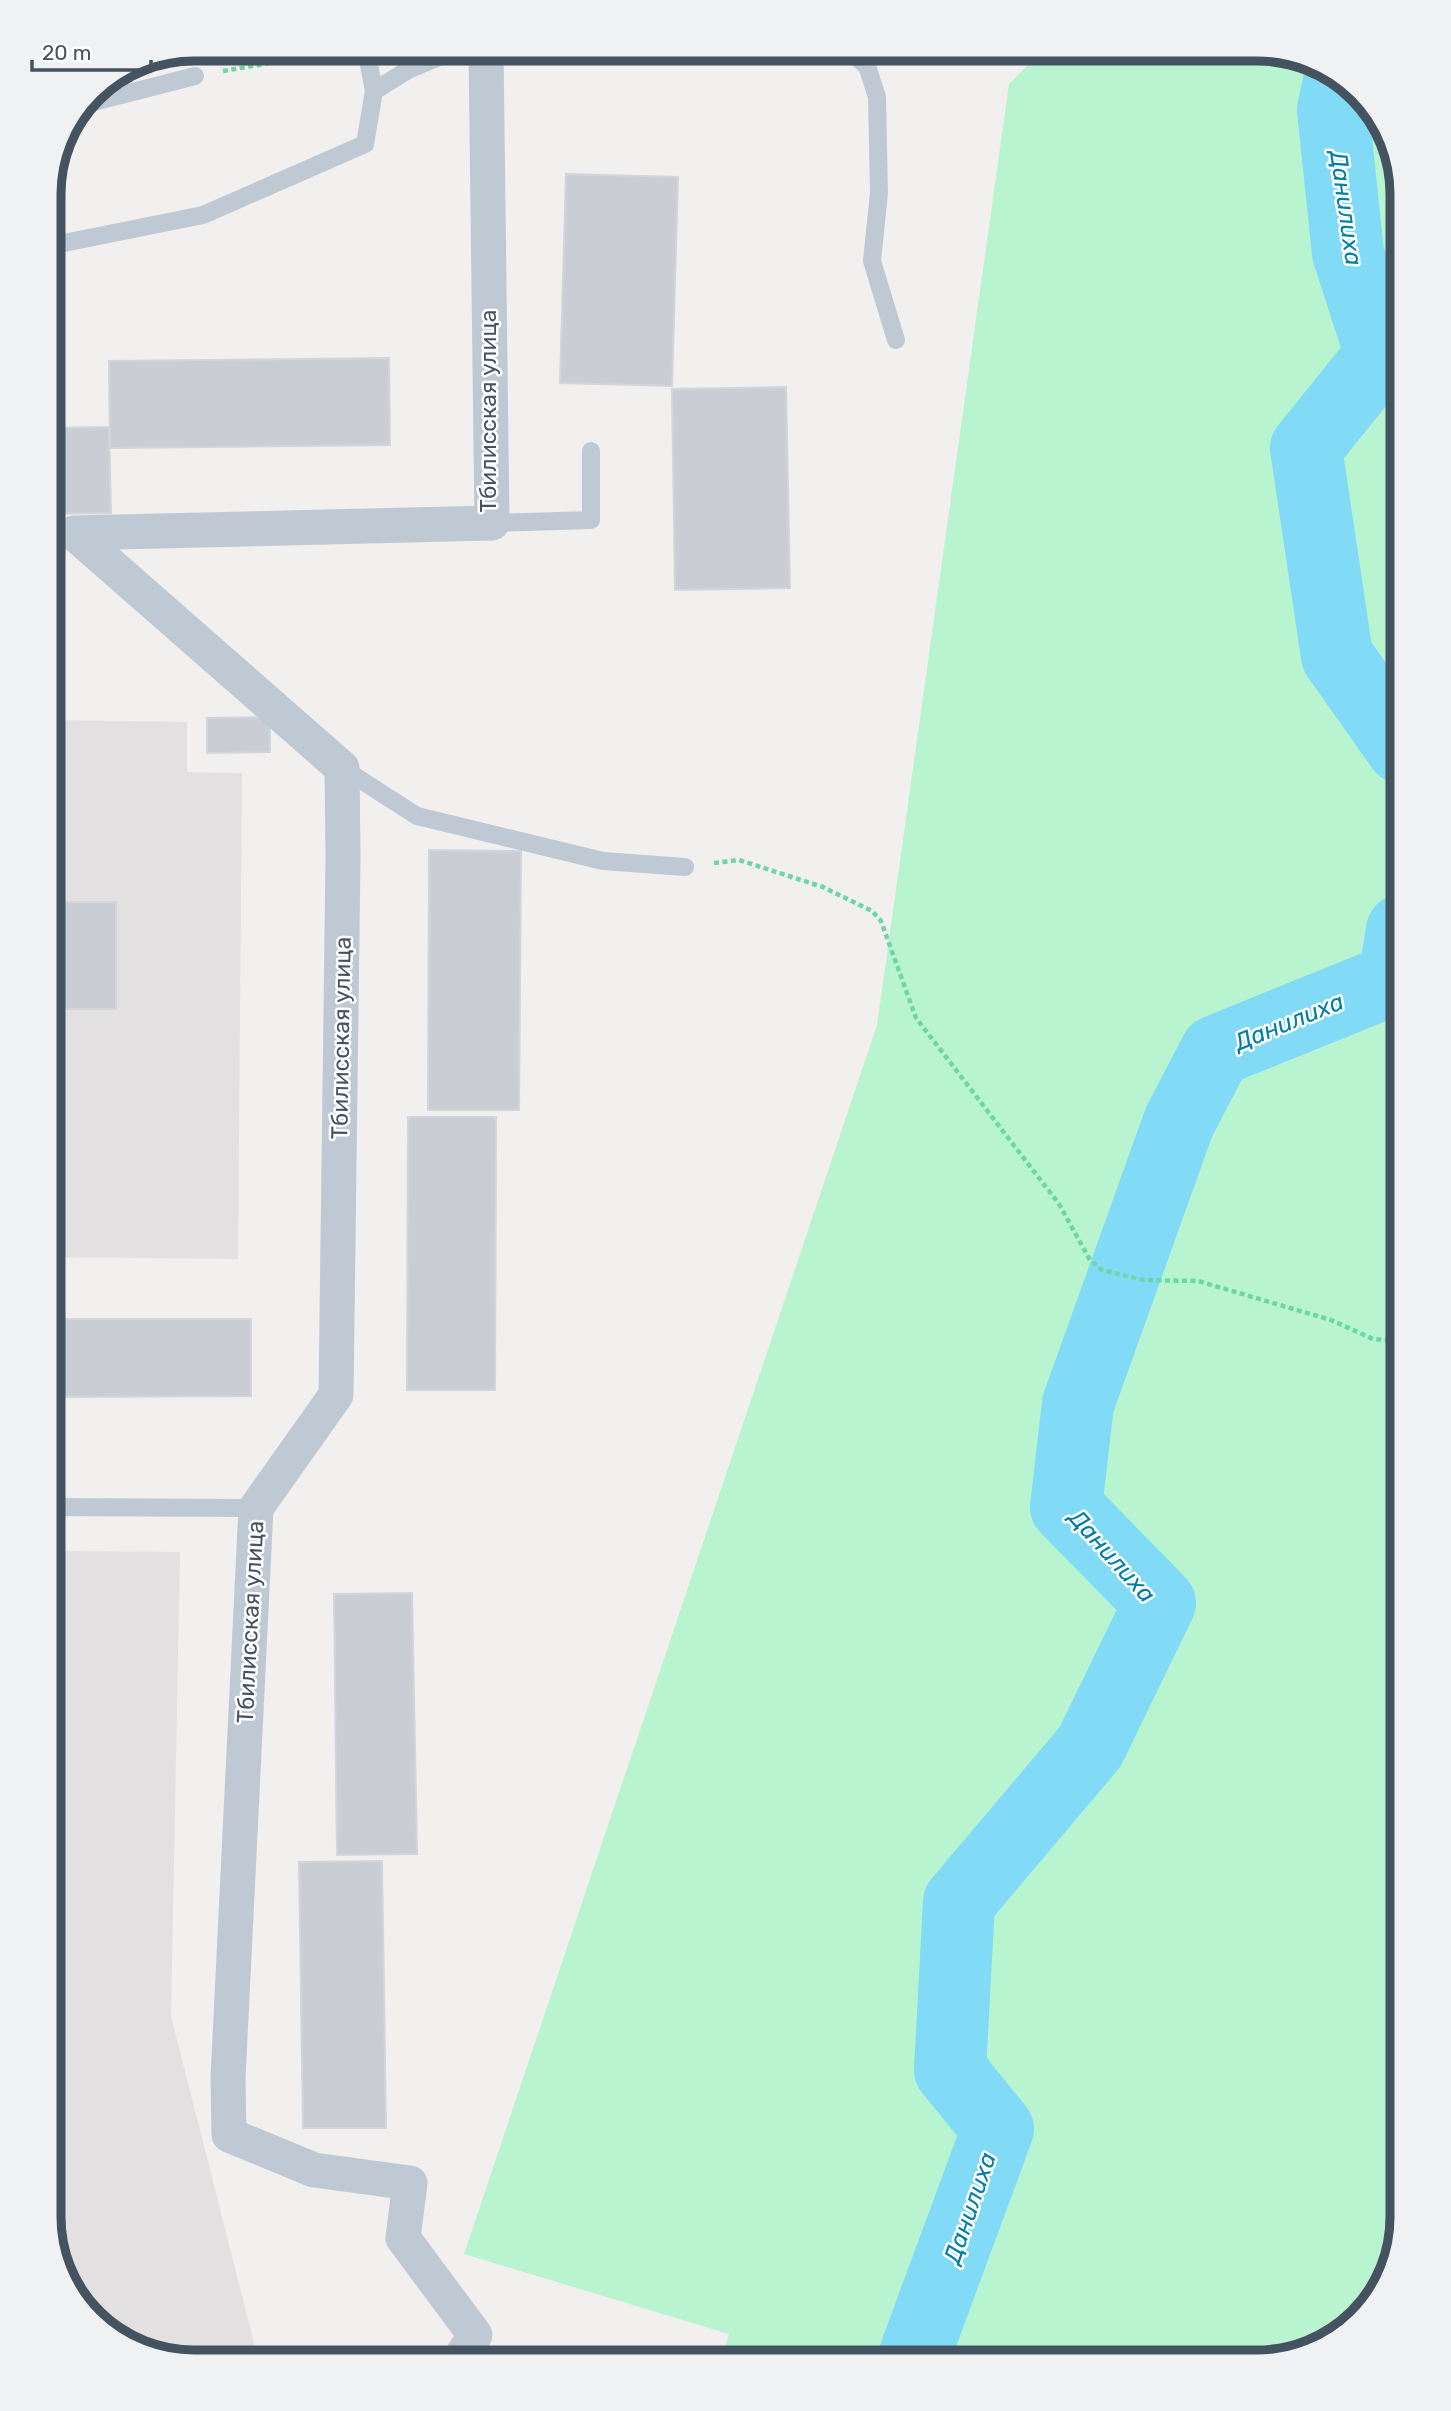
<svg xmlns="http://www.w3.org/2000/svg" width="1451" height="2411" font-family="Rubik,sans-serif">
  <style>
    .education { fill: #e3e0e1 }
    .green { fill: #b9f4d1 }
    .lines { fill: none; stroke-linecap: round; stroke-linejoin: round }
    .river { stroke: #81daf6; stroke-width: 72 }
    .building { fill: #caced4; stroke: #d2d5db; stroke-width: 2 }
    .path { stroke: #6dd6a5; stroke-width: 4.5; stroke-dasharray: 5 3.5; stroke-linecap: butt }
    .lane { stroke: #bec9d3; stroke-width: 18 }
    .street { stroke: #bec9d3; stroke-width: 35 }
    .labels { text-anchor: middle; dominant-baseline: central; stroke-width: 5; stroke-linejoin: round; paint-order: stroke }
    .street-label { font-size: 23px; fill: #45525f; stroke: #fff }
    .water-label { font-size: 24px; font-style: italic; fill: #027fa6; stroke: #fff }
    .rim { fill: none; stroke: #45525f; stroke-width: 9 }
  </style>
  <rect width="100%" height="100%" fill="#f2efef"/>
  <!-- education -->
  <path class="education" d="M49,720l138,2v50l55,1 -4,486 -189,-2z
    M49,1551l131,1 -9,464 83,327v19h-69l-71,-24 -50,-57 -15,-64z"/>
  <!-- green -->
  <path class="green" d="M1044,49h223l71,25 49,56 15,64v2023l-24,80 -57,50 -64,15h-536l8,-28 -265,-80 413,-1229 132,-941z"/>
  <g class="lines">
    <!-- river -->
    <path class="river" d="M1340,76l-7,34 15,143 33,102 -75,93 31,208 65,92
      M915,2362v-8l83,-225 -48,-59 9,-168 131,-155 70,-144 -94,-96 12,-103 101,-282 37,-71 178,-72 8,-49"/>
  </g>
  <!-- building -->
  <path class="building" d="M566,174l112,3 -6,209 -112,-3z
    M389,358l1,87 -280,3 -1,-87z
    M786,387l4,201 -115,2 -3,-201z
    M109,427l2,86 -62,1v-86z
    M270,717v35l-63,1v-35z
    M429,850l92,1 -2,259h-91z
    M49,902h67v107h-67z
    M408,1117h88l-1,273h-88z
    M49,1319h202v77l-202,1z
    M412,1593l5,261 -80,1 -3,-261z
    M382,1861l4,267h-83l-4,-266z"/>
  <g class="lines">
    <!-- path -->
    <path class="path" d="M223,71l70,-12 47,4
      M714,863l25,-3 84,27 49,24 9,10 35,97 143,186 31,56 12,10 41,10 55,1 133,39 42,19 14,1 15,-8"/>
    <!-- lane -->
    <path class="lane" d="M366,49l8,42
      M846,49l21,17 10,31 2,96 -7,68 24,79
      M82,105l113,-29
      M49,246l154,-31 162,-71 9,-53 34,-21 50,-21
      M487,523l104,-3v-69
      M49,533h32
      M342,768l75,48 186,45 82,6
      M49,1507l207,1"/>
    <!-- street -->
    <path class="street" d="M458,2362l17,-27 -72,-97 7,-55 -96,-13 -85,-35 -1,-57 28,-570 80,-113 7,-538 -1,-89 -268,-235 418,-10 -6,-474"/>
  </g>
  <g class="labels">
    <!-- street labels -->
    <g class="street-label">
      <text transform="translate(488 411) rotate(-90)">Тбилисская улица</text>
      <text transform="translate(341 1038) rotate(-89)">Тбилисская улица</text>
      <text transform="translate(250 1622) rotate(-87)">Тбилисская улица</text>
    </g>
    <!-- water labels -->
    <g class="water-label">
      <text transform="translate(1346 208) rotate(82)">Данилиха</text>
      <text transform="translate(1289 1022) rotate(-22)">Данилиха</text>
      <text transform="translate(1112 1556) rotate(48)">Данилиха</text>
      <text transform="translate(970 2208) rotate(-71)">Данилиха</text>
    </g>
  </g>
  <!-- crop -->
  <path d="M0 0H1451V2411H0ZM194 61H1257A133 133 0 0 1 1390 194V2217A133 133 0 0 1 1257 2350H194A133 133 0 0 1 61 2217V194A133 133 0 0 1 194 61Z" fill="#f0f1f2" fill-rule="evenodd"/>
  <path class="rim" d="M194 61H1257A133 133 0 0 1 1390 194V2217A133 133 0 0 1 1257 2350H194A133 133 0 0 1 61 2217V194A133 133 0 0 1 194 61Z"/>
  <!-- scale -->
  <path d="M32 60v10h119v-10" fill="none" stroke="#45525f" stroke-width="3.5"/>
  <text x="42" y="60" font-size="21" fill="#45525f" stroke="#ffffff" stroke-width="5" paint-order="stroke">20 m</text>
</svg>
